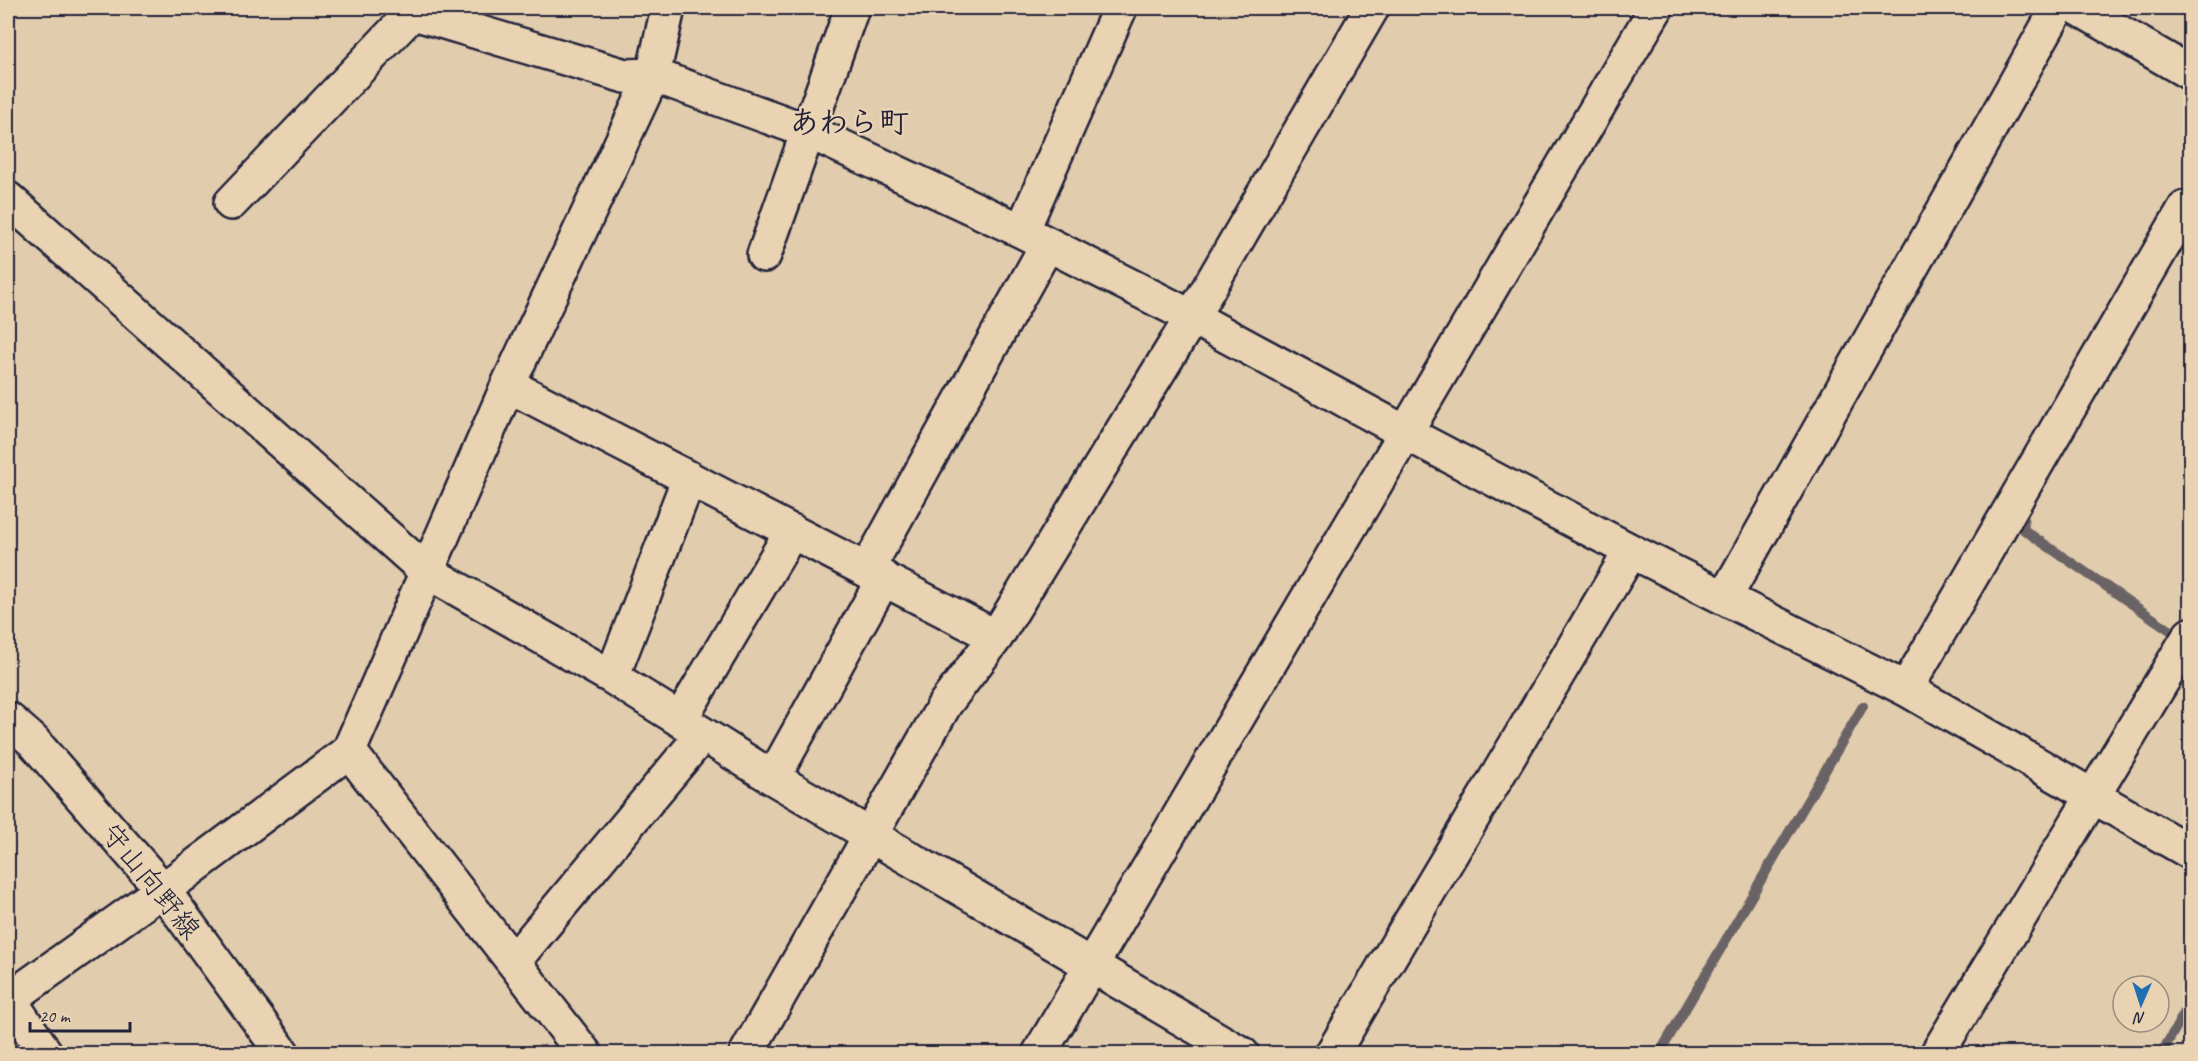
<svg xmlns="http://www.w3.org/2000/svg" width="2198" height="1061" font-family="Caveat,'Klee One',sans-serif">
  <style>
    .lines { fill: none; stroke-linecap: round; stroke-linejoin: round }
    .stream { stroke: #6b6366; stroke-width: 10 }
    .street-casing { stroke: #22223b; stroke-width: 38 }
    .secondary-casing { stroke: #22223b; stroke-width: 38 }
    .street { stroke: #e9d3b2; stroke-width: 33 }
    .secondary { stroke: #e9d3b2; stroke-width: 33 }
    .labels { text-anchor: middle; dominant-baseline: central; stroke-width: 5; stroke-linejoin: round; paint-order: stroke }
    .street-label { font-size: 28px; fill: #22223b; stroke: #e9d3b2 }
    .neighbourhood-label { font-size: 30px; font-weight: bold; fill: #22223b; stroke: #e9d3b2 }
  </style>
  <rect width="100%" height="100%" fill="#e1ccad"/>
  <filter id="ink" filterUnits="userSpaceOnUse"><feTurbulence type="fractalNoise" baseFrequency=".0167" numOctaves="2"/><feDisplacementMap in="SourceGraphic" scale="12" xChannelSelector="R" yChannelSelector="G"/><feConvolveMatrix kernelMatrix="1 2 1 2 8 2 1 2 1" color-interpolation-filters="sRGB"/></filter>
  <g filter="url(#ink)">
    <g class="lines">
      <!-- stream -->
      <path class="stream" d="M2026,508l-3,5 1,17 159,109
        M1659,1054l204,-348
        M2161,1054l29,-51"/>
      <!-- street casing -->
      <g class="street-casing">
        <path id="street" d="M2078,8l112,65
          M414,13l211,63 28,-1 157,57 212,99 170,86 214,116 225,118 275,138 284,163
          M8,199l418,372 186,106 161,101 469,276
          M231,203l186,-195
          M1022,231l98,-223
          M764,255l88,-247
          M508,385l488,252
          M867,570l180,-325
          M1725,597l333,-589
          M612,677l77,-199
          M1906,689l279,-481
          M680,720l112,-189
          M349,751l236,303
          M773,778l111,-200
          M514,961l189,-227
          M9,999l37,55
          M8,1000l175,-125 166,-124 159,-366 145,-310 15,-67
          M746,1054l199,-350 51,-67 196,-320 180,-309
          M1039,1054l617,-1046
          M1332,1054l299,-503
          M1937,1054l253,-419"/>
      </g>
      <!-- secondary casing -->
      <g class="secondary-casing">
        <path id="secondary" d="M8,719l25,22 130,149 120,164"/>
      </g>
      <!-- street -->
      <use href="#street" class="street"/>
      <!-- secondary -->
      <use href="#secondary" class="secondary"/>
    </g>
  </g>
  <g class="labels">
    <!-- street labels -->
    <g class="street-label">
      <text transform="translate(151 881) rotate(51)">守山向野線</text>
    </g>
    <!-- neighbourhood labels -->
    <g class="neighbourhood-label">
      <text x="849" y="122">あわら町</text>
    </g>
  </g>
  <!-- margin -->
  <rect width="2198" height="1061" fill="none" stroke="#e9d3b2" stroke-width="30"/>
  <rect x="15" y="15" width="2168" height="1031" fill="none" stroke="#22223b" stroke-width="2" filter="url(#ink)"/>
  <!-- north arrow -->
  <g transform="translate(2141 1004) rotate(183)"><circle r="28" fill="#e9d3b2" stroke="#998c82" stroke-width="1.5"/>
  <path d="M0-4.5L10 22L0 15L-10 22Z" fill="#1f6fb2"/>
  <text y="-9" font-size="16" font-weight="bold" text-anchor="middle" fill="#22223b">N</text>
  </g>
  <!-- scale -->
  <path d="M30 1022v9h100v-9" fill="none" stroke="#22223b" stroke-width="3"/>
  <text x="39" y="1022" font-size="18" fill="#22223b" stroke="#e9d3b2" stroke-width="4.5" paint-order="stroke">20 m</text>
</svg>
